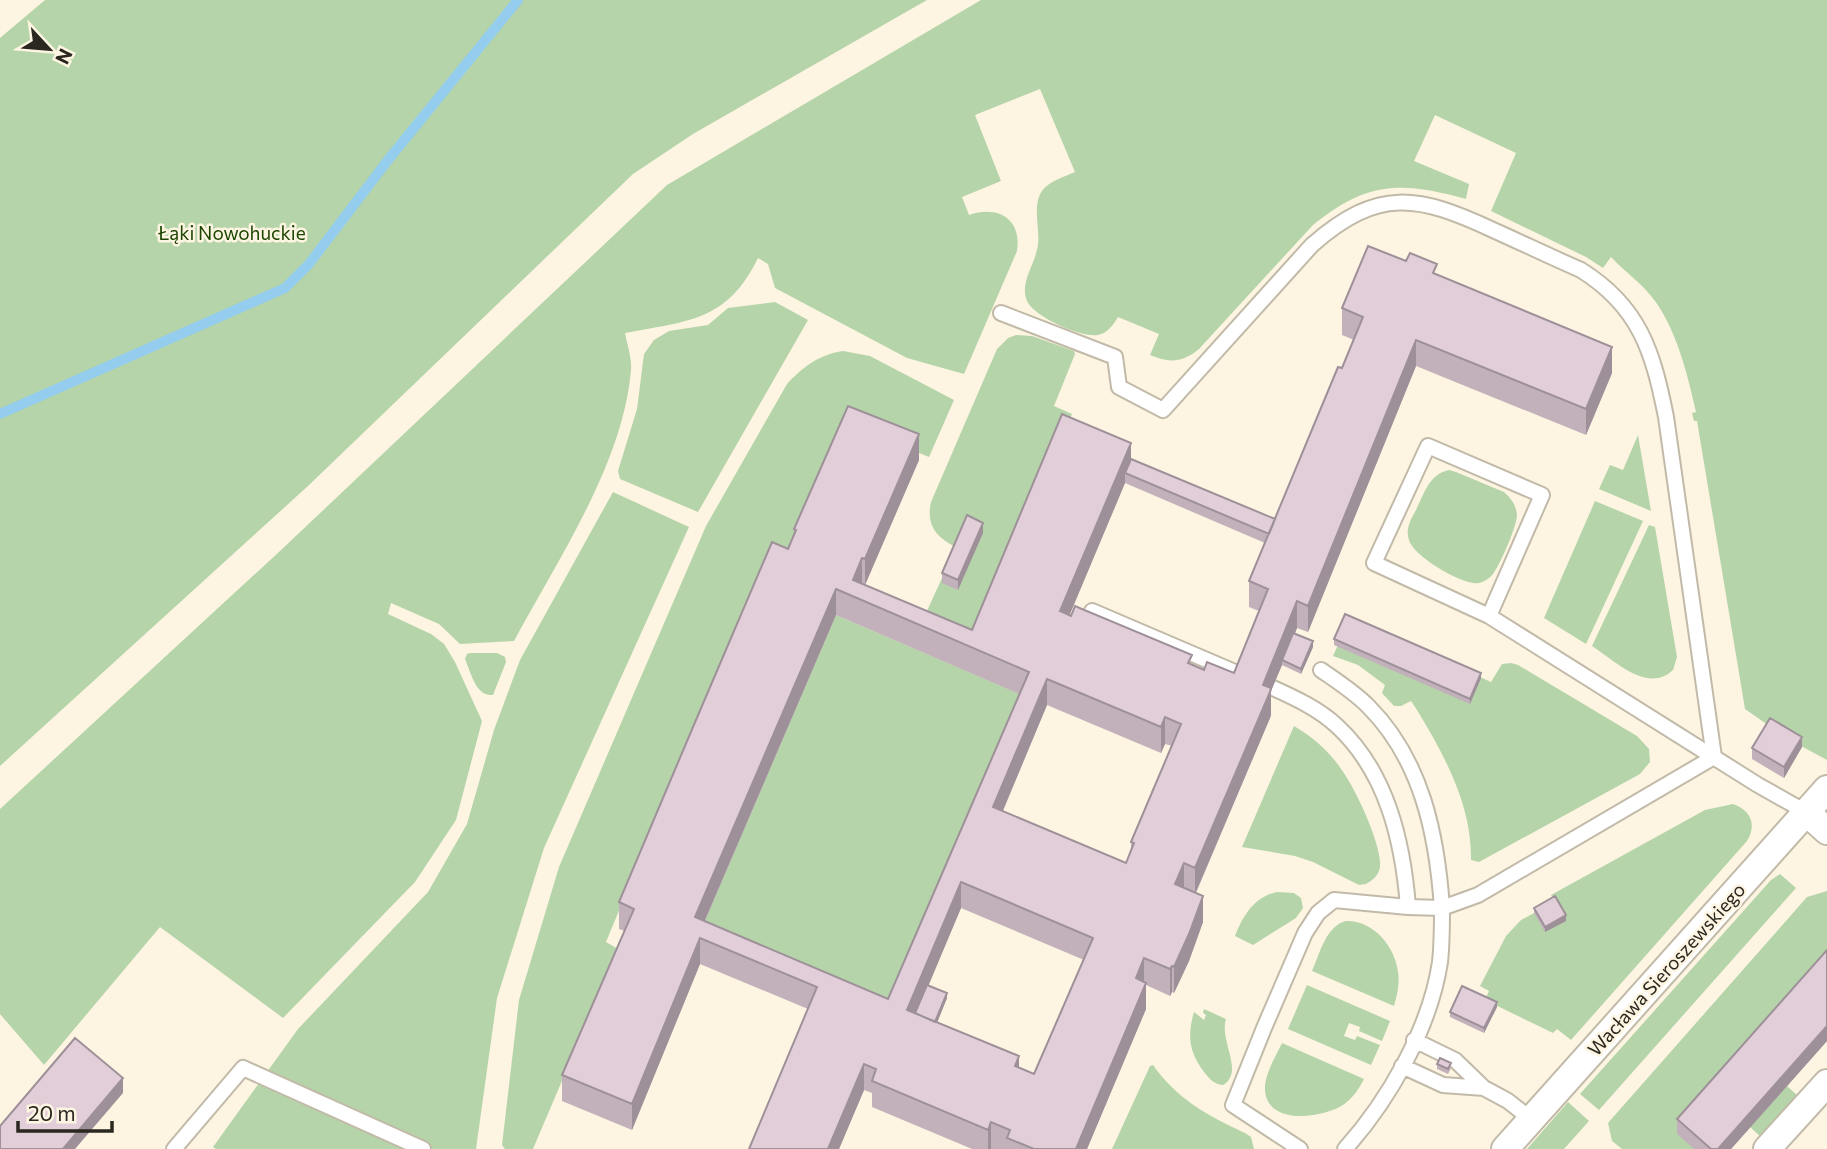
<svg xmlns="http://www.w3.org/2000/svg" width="1827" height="1149" font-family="Commissioner,sans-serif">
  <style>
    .green { fill: #b5d4a9 }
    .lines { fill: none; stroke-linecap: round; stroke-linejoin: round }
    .stream { stroke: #94cded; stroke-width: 10 }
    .lane-casing { stroke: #c2baa8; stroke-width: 18 }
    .street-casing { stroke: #c2baa8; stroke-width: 30 }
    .lane { stroke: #fff; stroke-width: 14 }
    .street { stroke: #fff; stroke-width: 26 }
    .wall { fill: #c2b1bb; fill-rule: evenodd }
    .shaded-wall { fill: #9e9098 }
    .building { fill: #e1ced9; stroke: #9e9098; stroke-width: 2; fill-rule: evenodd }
    .labels { text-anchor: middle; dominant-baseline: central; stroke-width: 5; stroke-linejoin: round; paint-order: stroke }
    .park-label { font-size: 19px; fill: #1b4501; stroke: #fdf5e2 }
    .street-label { font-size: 19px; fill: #29271f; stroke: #fdf5e2 }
  </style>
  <rect width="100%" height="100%" fill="#fdf5e2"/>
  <!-- green -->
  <path class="green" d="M45,0h882l-234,134 -60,40 -325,312 -308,280v-728z
    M981,0h846v760l-39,-21 -43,-30 -48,-288h-3l-2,-8 4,-1c-8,-36 -20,-86 -45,-116 -12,-15 -27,-25 -40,-39l-8,11 -17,-11 -95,-46 25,-58 -81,-38 -21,46 55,23 -3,15c-65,-18 -99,-18 -153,26l-114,124c-17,14 -30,14 -49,6l9,-21 -41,-17c-5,8 -10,16 -20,18 -16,3 -64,-18 -71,-34 -8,-19 9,-37 11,-57 2,-16 -6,-39 4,-53 7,-10 22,-14 33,-19l-35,-83 -65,26 26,66 -39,16 7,18c28,-10 53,3 48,36l-53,123 -57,-16 -132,-70 -7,-24 -10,-6c-31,64 -71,63 -133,75 2,11 7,25 6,37 -8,94 -73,189 -117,271l-54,3 -21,-20 -48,-21 -3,11 43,20 13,10 11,18 27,59 -26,99 -41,62 -132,136 -123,-91 -116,138 -44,-51v-205l280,-258 387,-366z
    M775,302l33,18 -110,192 -78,-33 -2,-8 19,-62 7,-55 10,-14 15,-9 39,-6 20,-17z
    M1016,335l16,1 42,15 1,3 -21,52 18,8 -101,242 -54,-23 39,-86c-20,-10 -30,-22 -25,-45l66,-153 11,-11z
    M843,351l27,5 84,44 -25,57 -83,-34 -63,139 -16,-7 -161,387 12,7 -85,200h-28l-3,-4 17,-145 40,-133 147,-341 81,-142c16,-17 31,-29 56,-33z
    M1638,435l13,76 -52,-22 11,-24 13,5z
    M1449,470l7,2 48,20c7,6 12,13 13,23 0,11 -17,50 -24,59 -3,4 -9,8 -14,9 -16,3 -66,-27 -70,-43 -4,-11 2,-21 7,-30 8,-16 13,-36 33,-40z
    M613,492l76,35 -145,321 -47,150 -21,151h-260l-3,-2 85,-118 130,-137 39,-68 27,-94 26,-70z
    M1595,501l48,20 -57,123 -42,-26z
    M1649,525l6,2 22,130 -4,13c-25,24 -58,-9 -81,-24z
    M836,615l193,83 -141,328 -193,-83z
    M1350,618l141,64 11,-18 9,-1 7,2 119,71 12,13 1,13 -10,12 -161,88 -8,-2c1,-54 -26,-104 -54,-150l-6,-9 -10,5h-7l-12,-13 3,-8 -27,-20 -25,-9z
    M470,653h27l8,4 1,5 -13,33c-17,2 -22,-22 -28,-36l2,-5z
    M1294,726c17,10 33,23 45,40 15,19 40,73 41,96 1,11 -5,17 -14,22l-7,1 -46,-23 -18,-6 -53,-9z
    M1733,804c18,6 24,21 14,37l-176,199 -14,-11 -4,4 -68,-33 4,-9 -9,-5 26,-50 15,-16 13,-7 31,8 -14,-26 154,-85z
    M1780,874l16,14 -197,222 -19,-16 191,-214z
    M1827,891v74l-133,184h-72l-10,-8 -4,-18 199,-226z
    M1277,892l17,1 7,5 2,10 -7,10 -43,27 -18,-9c8,-20 19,-39 42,-44z
    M1346,921c27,-1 49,25 52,51 2,12 -1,23 -4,34l-82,-35c8,-18 14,-45 34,-50z
    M1307,985l83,36 -8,20 -23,-10 1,-4 -11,-4 -5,13 11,4 2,-4 23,9 -9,20 -83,-36z
    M1204,1009l22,10c-7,22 19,53 -3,66 -10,-1 -13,-6 -19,-13 -15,-20 -17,-36 -10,-60l10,8 2,-5 -3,-2z
    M1282,1043l82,36c-5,10 -11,19 -21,26 -20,13 -76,21 -78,-15 -1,-15 11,-34 17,-47z
    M1153,1065c24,34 55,51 92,68l6,4 3,12h-142l38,-83z
    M1787,1086l12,11 -37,41 -12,-11z
    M1568,1102l21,19 -25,28h-37z"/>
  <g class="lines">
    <!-- stream -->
    <path class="stream" d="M0,414l285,-126 24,-24 79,-104 130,-160"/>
    <!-- lane casing -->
    <g class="lane-casing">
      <path id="lane" d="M1001,313l114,44 4,30 44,23 149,-165c66,-58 106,-50 181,-15 29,13 58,27 88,40 59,37 72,82 85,147l48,340
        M1092,611l152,65
        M1489,616l53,-121 -114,-49 -54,117 115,53 269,169 48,27
        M1321,670c16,11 33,22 47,36 54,54 69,129 74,202l36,-13 236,-138
        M1273,688c22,10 46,21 64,38 50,46 66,116 71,181
        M1414,1040l41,20 29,28 24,13 24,19
        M1402,1066l41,19 41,3
        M174,1149l69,-81 180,81
        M1300,1149l-67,-44 31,-77 41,-95 13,-20 16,-13 74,7 34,1c0,18 0,36 -2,54 -10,66 -51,138 -95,187"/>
    </g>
    <!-- street casing -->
    <g class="street-casing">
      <path id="street" d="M1806,812l21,19
        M1505,1149l322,-360
        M1767,1149l60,-66"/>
    </g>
    <!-- lane -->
    <use href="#lane" class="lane"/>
    <!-- street -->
    <use href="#street" class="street"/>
  </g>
  <!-- wall -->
  <path class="wall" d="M1437,275l175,98 -26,62 -170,-69 -108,266 -11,-4 -2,6 18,13 -12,27 -19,-9 -11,26v24l-1,3 -74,175 7,29 -14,39 -15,32 -2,-1 -2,4 -24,-11v24l-59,140h-115l-100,-42v-14l-8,-3 -25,59h-90l59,-140 -108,-45 -68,166 -70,-29v-26l63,-144 -6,-2v-27l169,-353 6,-14v-6l125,-69 -54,125 107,45 159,-171 144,60 79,-179 -12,-5v-27zM1125,483l140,60 -16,38v26l10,4 -25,62 -30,-3 -135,-55zM836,615l183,79 -131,305 -183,-78zM1047,705l114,48 4,-9 7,2 -41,96v7l-5,14 -123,-52zM961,908l123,52 -50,114 -15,-6 -82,-46 10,-24 -19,-13z
    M983,533l-25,57 -16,-7v-10z
    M1334,639l147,39 -11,26 -136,-59z
    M1802,747l-18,31 -32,-19v-11z
    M1534,908l32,13 -21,11 -11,-19z
    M1497,1007l-13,26 -34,-16v-5z
    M1827,1041l-96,108h-37l-17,-15v-15z
    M1437,1064l14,4 -3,6 -11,-5z"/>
  <!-- shaded-wall -->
  <path class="shaded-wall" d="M1416,340v26l-108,266v-26z
    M1612,347v26l-26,62v-26z
    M919,434v26l-54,125v-26z
    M1131,443v26l-6,4v10l-65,155v-27z
    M983,523v10l-25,57v-10z
    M862,558v26l-9,-4z
    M836,589v26l-141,328v-26z
    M1297,601v27l-14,33 -1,-1v5l-11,26v24l-1,3 -75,176v-26l68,-183z
    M1313,641v6l-12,27v-5z
    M1481,673v5l-11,26v-5z
    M1047,679v26l-54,129v-27z
    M1165,717v27l-4,9v-26z
    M1802,737v10l-18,31v-11z
    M1184,863v27l-9,-6z
    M961,882v26l-49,117 -5,-15z
    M1203,896v26l-14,39 -15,32v-26z
    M1566,915v6l-21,11v-5z
    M700,938v26l-68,166v-26z
    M1144,958v26l-8,-6z
    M1172,966v26l-2,4v-27z
    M1146,983v26l-59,140h-11z
    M947,993v5l-16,40v-5z
    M1497,1002v5l-13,26v-5z
    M1827,1026v15l-96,108h-13z
    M1019,1056v27l-4,-17z
    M864,1064v26l-25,59h-11z
    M123,1078v15l-48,56h-12z
    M991,1122v27h-3v-19z"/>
  <!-- building -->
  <path class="building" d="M1368,246l38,15 4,-8 27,11 -4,9 179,74 -26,62 -170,-69 -108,266 -11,-5 -34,84 8,3 -1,4 -75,176 -11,-5 -9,21 28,12 -14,38 -15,33 -2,-1 -2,3 -26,-11 -8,20 10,5 -70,166h-42l-27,-11 3,-8 -19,-8 -3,8 -116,-49 4,-12 -12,-5 -36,85h-79l68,-162 -117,-49 -68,166 -70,-29 72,-166 -15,-7 74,-175 79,-185 16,7 8,-19 -2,-1 54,-123 71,28 -54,125 -3,-1 -9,22 119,50 90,-216 69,29 -71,168 11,5 4,-10 117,49 -4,8 16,7 3,-8 27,11 34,-84 -19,-8 89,-214 4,1 21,-51 -21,-9zM836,589l193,83 -141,327 -193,-82zM1047,679l114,48 4,-10 16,7 -50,118 3,1 -8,20 -133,-56zM961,882l132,56 -59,136 -19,-8 4,-10 -112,-46z
    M1131,459l144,60 -6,15 -144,-61z
    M967,515l16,8 -25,57 -16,-7z
    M1345,614l136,59 -11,26 -136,-60z
    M1293,633l20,8 -12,28 -19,-9z
    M1770,718l32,19 -18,30 -32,-19z
    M1555,896l11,19 -21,12 -11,-19z
    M1827,950v76l-109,123h-7l-34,-30z
    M927,985l20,8 -12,29 -20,-9z
    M1462,986l35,16 -13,26 -34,-16z
    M75,1038l48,40 -60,71h-63v-23z
    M1440,1058l11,5 -3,6 -11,-5z"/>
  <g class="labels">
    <!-- park labels -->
    <g class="park-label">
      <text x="232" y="232">Łąki Nowohuckie</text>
    </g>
    <!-- street labels -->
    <g class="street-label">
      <text transform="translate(1666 969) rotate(-48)">Wacława Sieroszewskiego</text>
    </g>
  </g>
  <!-- north arrow -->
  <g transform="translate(49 49) rotate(116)" stroke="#fdf5e2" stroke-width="5" paint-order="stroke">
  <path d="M0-5L12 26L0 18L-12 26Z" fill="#29271f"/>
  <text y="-10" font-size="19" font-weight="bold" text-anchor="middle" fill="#29271f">N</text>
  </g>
  <!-- scale -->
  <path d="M18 1121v10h94v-10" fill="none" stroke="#29271f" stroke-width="3.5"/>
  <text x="28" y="1121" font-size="21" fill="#29271f" stroke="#fdf5e2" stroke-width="5" paint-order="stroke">20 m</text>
</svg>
